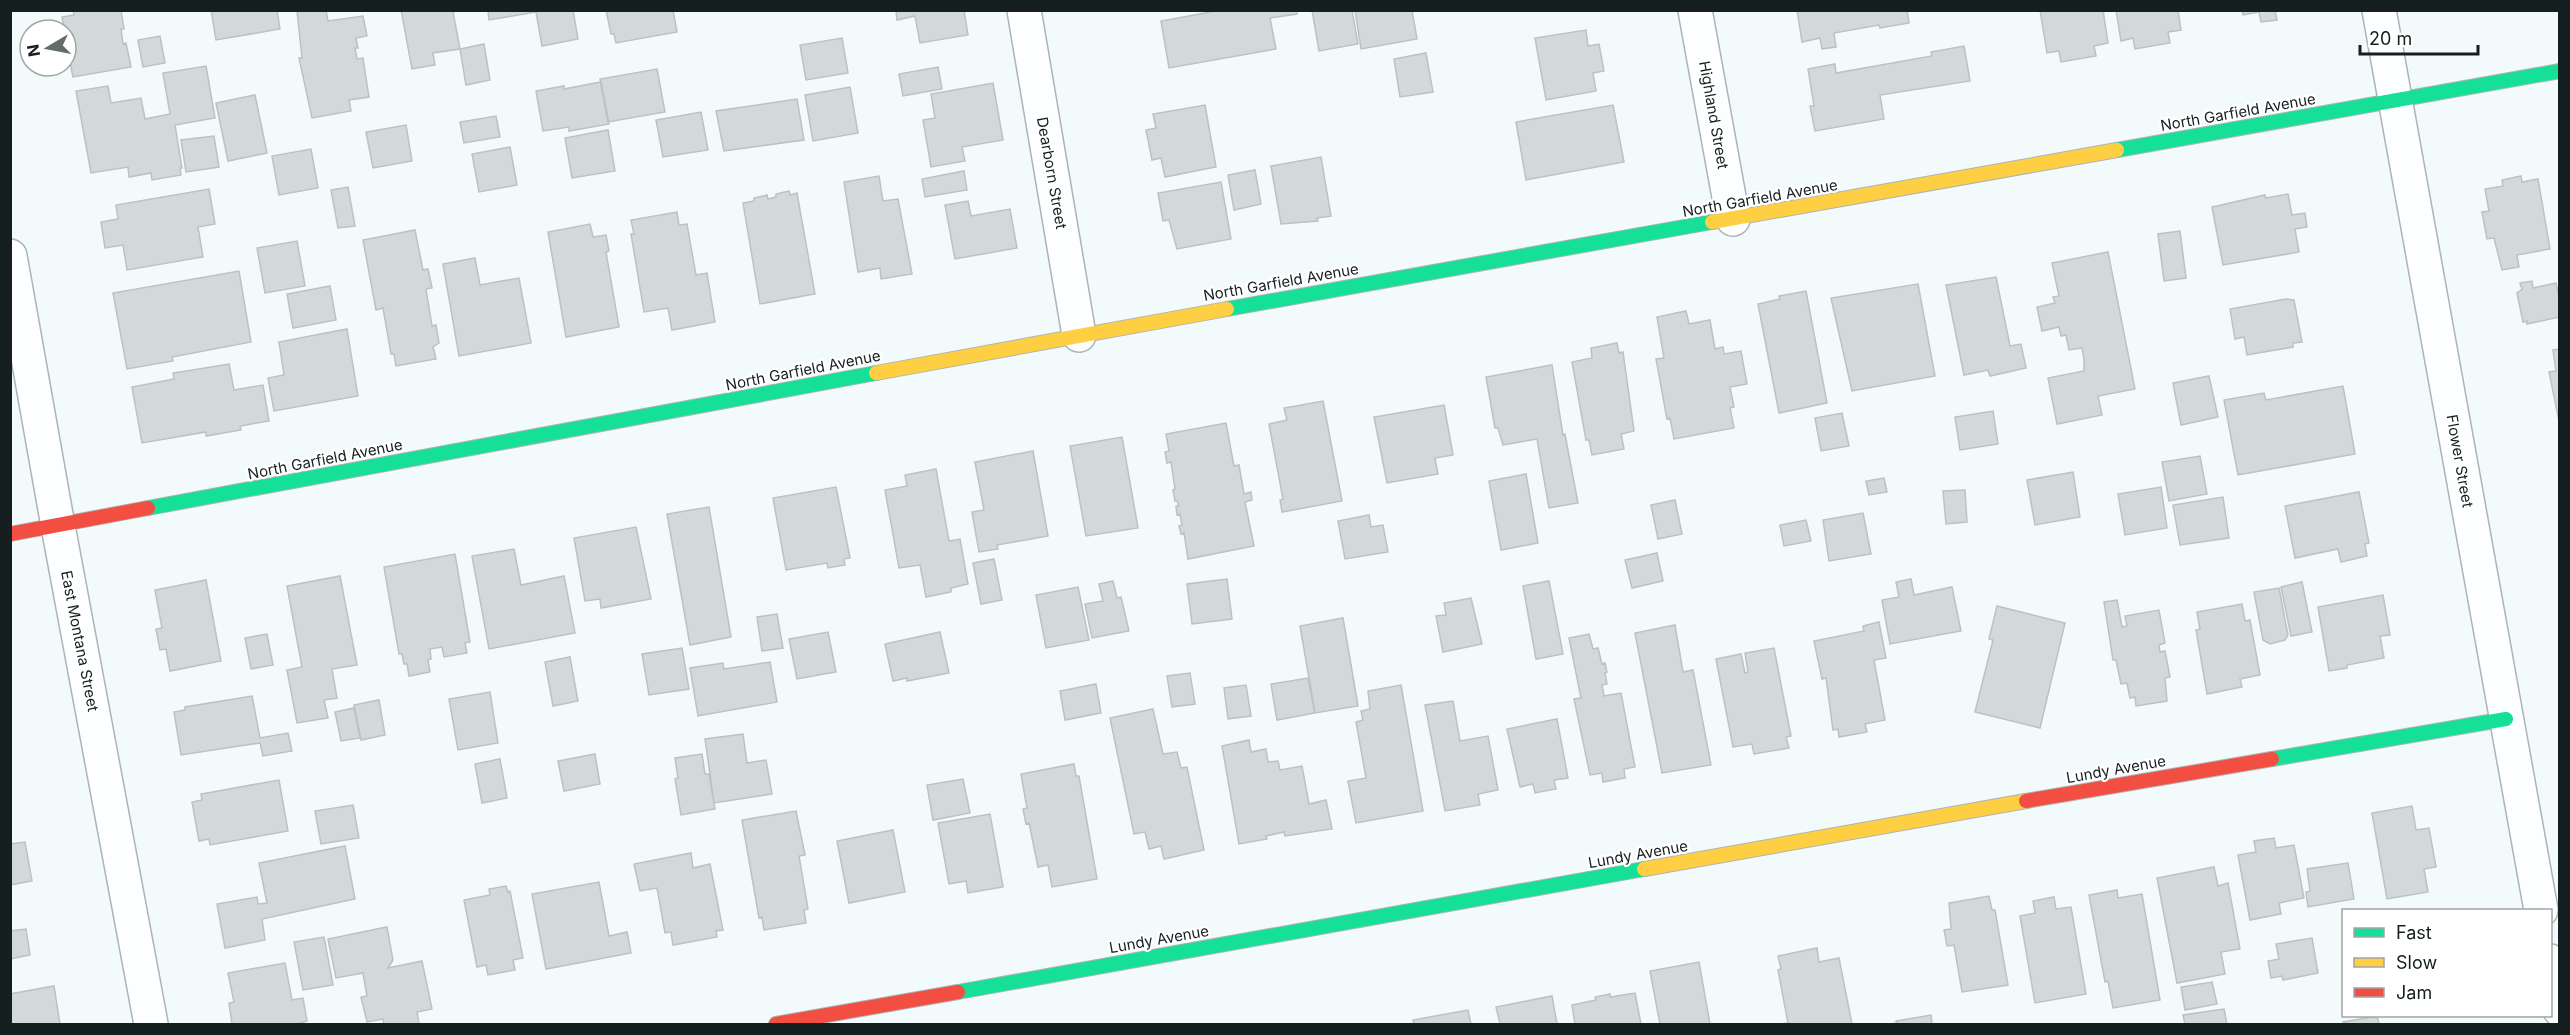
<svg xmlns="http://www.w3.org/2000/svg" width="2570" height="1035" font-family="Inter,sans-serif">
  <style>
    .building { fill: #d1d9da; stroke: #bac2c4; stroke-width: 1.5 }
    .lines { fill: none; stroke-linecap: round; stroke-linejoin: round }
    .street-casing { stroke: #acb4b5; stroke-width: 36 }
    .fast-casing { stroke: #acb4b5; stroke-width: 16 }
    .slow-casing { stroke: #acb4b5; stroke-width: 16 }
    .jam-casing { stroke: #acb4b5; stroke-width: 16 }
    .street { stroke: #fdfeff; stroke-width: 33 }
    .fast { stroke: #16e098; stroke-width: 14 }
    .slow { stroke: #ffcf43; stroke-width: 14 }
    .jam { stroke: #f24e42; stroke-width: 14 }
    .labels { text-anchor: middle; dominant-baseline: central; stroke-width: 4.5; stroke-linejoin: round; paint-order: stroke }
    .street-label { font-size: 15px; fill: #161f1f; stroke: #fff }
  </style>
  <rect width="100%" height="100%" fill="#f2fafc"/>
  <!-- building -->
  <path class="building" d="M73,10h48l3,19h-3l2,15 3,-1 5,24 -58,10 -5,-24h4l-3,-18 -3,1 -4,-19 12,-2z
    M211,10h66l3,19 -64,11z
    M326,10l2,11 35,-5 4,20 -11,2 2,10h-3l2,11 6,-1 6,39 -20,3 2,11 -39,7 -13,-60h3l-5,-47z
    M401,10h60l-8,2 7,37 -27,4 2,12 -23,4z
    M488,10h85l5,29 -36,7 -6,-34 -47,8z
    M606,10h67l4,22 -61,11 -2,-9h-3z
    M896,10h68l4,25 -48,8 -5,-27 -18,4z
    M1221,10h76v4l-27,4 6,31 -107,19 -8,-47z
    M1312,10h40l6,34 -39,7z
    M1355,10h57l5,29 -56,10z
    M1797,10h110l2,13 -29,5 -1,-3 -45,8 2,14 -14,2 -2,-11 -18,4z
    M2040,10h63l5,33 -14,3 2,10 -35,6 -2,-11 -12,2z
    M2116,10h62l3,20 -13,2 2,11 -35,6 -2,-11 -12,3z
    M2242,10h33l2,10 -16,2 -2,-10 -16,3z
    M1586,30l2,16 11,-2 5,27 -11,2 3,18 -50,9 -11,-62z
    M160,36l5,27 -22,4 -5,-27z
    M842,38l6,35 -42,7 -6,-35z
    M484,44l6,36 -24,5 -6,-36z
    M1964,46l6,35 -90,14 4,24 -69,12 -5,-25h4l-6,-37 27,-5 1,9 96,-17 -1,-4z
    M1426,53l7,39 -33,5 -6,-38z
    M206,66l9,52 -40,7 7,43h-2l1,7 -29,5 -1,-7 -22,4 -1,-10 -37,6 -15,-82 32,-5 3,17 30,-5 4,21 25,-5 -7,-41z
    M938,67l4,22 -39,7 -4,-22z
    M657,69l8,43 -57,10 -8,-43z
    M601,82l8,42 -40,7v-4l-26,4 -7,-40 28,-5v3z
    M993,83l10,57 -41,7 3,14 -34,6 -8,-47 12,-2 -4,-24z
    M850,87l8,46 -45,8 -8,-46z
    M255,95l12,58 -39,8 -12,-58z
    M797,99l7,41 -80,11 -8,-40z
    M1205,105l11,62 -51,10 -4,-19 -9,2 -6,-30 10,-2 -3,-14z
    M1613,105l11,57 -98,18 -10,-58z
    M701,112l7,38 -45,7 -7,-37z
    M496,116l4,21 -36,6 -4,-21z
    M406,125l6,36 -39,7 -7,-36z
    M608,130l7,41 -43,7 -7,-40z
    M214,136l5,31 -33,5 -5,-32z
    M510,147l7,38 -38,7 -7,-38z
    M311,149l7,39 -39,7 -7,-39z
    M1321,157l10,59 -14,2 1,3 -37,3 -10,-58z
    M1255,170l6,34 -27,6 -6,-35z
    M964,171l3,19 -42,7 -3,-18z
    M879,176l4,25 15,-2 14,75 -31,5 -1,-11 -22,4 -14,-90z
    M2521,176l1,6 16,-3 12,70 -33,6 2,12 -17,3 -8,-32 -7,1 -5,-27 7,-1 -4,-22 18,-3 -1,-6z
    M1221,182l10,57 -54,10 -8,-29 -6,1 -5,-28z
    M348,187l7,39 -17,2 -7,-38z
    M209,189l6,35 -17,3 5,30 -76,13 -4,-25 -18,3 -4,-26 17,-3 -2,-14z
    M789,191l1,4 7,-2 18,101 -55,10 -17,-101 11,-2v-3l13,-3 1,4 8,-2v-3z
    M2288,194l4,21 13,-2 2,14 -12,2 4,23 -76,13 -11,-58 53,-12 1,3z
    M968,201l3,15 39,-7 7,39 -62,11 -10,-54z
    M677,212l2,13 8,-1 9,51 11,-2 8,49 -43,8 -4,-22 -24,4 -13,-78h3l-3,-14z
    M590,224l3,13 13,-2 3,16 -3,1 13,75 -53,10 -18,-105z
    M415,230l8,40 5,-1 4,19 -6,1 6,37 4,-1 3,18 -6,4 3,12 -40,7 -2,-12h-3l-8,-46 -7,2 -13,-70z
    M2180,231l6,47 -22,3 -6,-47z
    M297,241l8,45 -40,7 -8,-45z
    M2108,252l27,137 -37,7 4,19 -45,9 -9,-46 36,-7v-12l-2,-11 -13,2 -3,-15 -5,1 -2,-9 -17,4 -5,-24 18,-4 -2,-6 6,-1 -7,-33z
    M475,258l5,27 39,-7 12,65 -72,13 -16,-92z
    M239,271l12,71 -79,15 1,4 -46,8 -14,-76z
    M1996,277l14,69 11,-2 5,24 -36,8 -2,-6 -24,5 -18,-90z
    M2532,281l1,7 23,-5 4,18v16l-33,7v-3l-4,1 -6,-29 5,-4 -2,-6z
    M1918,284l17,92 -83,15 -21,-93z
    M330,286l6,34 -43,8 -6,-34z
    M1806,291l21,112 -48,10 -21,-109 22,-5 -1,-3z
    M2286,299l8,1 8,42 -9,1v4l-46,8 -3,-18 -9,2 -5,-30z
    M1686,311l3,13 21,-4 5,29 8,-2 1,7 17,-3 6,33 -17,3 4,20 -4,1 4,20 -60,11 -4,-21 -3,1 -11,-60 8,-1 -7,-41z
    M347,329l11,67 -84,15 -6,-33 16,-3 -5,-33z
    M1617,343l2,10 4,-1 11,79 -13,3 3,15 -32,6 -3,-15h-3l-14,-78 20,-4 -1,-10z
    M2560,349v77l-11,-54 7,-1 -3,-21z
    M229,364l5,26 29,-5 6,36 -29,5 1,4 -35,6v-4l-64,11 -10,-56 42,-8 -1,-6z
    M1552,365l11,70 2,-1 13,69 -29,5 -12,-69 -34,6 -5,-17h-3l-9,-51z
    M2209,376l9,41 -37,8 -8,-42z
    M2343,386l12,68 -117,21 -14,-75 40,-7 2,7z
    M1323,401l19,100 -60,11 -2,-12 3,-1 -14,-75 18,-4 -3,-12z
    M1444,405l9,50 -18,3 3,16 -51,9 -13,-66z
    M1993,411l5,33 -38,6 -5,-33z
    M1842,413l7,33 -28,5 -6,-33z
    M1226,423l8,43 5,-1 5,29 7,-2 1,8 -7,2 9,44 -66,13 -4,-26 -3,1 -2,-8 3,-1 -2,-11 -3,1 -1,-9h3l-2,-5h-2l-2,-11 2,-1 -4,-27 -4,1 -2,-11 4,-1 -3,-17z
    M1122,437l16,91 -52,8 -16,-90z
    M1033,451l15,85 -51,9 1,4 -19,3 -7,-40 12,-2 -9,-48z
    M2200,456l7,38 -38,7 -7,-39z
    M936,469l13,72 11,-2 8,45 -17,4v4l-25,5 -6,-32 -21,3 -14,-78 22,-4 -2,-11z
    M2073,472l7,45 -45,8 -8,-45z
    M1526,474l12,69 -37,7 -12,-69z
    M1884,478l3,14 -18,3 -3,-14z
    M836,487l14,71 -6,1 1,6 -17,3 -1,-5 -41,7 -13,-72z
    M2161,487l6,41 -42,7 -7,-41z
    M1965,490l2,32 -21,2 -3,-33z
    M2359,492l10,51 -4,1 2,12 -26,6 -3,-13 -43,9 -10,-52z
    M2223,497l6,41 -49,7 -7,-40z
    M1675,500l7,34 -24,5 -7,-34z
    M709,507l22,130 -41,8 -23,-131z
    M1863,513l8,41 -42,7 -6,-41z
    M1369,515l2,12 12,-2 5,27 -43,7 -7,-38z
    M1806,520l5,21 -27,5 -4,-21z
    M636,527l15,72 -50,9 -1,-9 -15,2 -11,-63z
    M514,549l7,36 43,-9 11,57 -86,16 -17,-93z
    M1657,553l6,28 -31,7 -7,-28z
    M455,554l15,88 -5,1 2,10 -23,4 -2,-10 -12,2 1,10 -3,1 2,12 -21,4 -2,-12h-3l-2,-10h-3l-15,-87z
    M994,559l8,41 -21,4 -8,-41z
    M340,576l17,89 -25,4 5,29 -13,2 4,18 -31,5 -10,-53 15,-3 -15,-81z
    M1227,579l5,40 -40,5 -5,-40z
    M1911,579l3,16 38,-8 9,44 -71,13 -8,-44 17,-3 -3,-15z
    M206,580l15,81 -51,10 -4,-22 -6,1 -4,-21 6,-1 -7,-38z
    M1113,581l4,17 4,-1 8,34 -37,7 -7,-34 18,-3 -4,-17z
    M1549,581l14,73 -27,5 -13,-73z
    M2302,582l10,50 -21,4 -10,-49z
    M1078,587l11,53 -43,8 -10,-53z
    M2279,588l9,47 -3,5 -15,4 -7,-4 -9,-48z
    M2383,595l7,40 -10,1 4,22 -37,7v3l-18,3 -11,-64z
    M1471,598l11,46 -39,8 -7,-36 10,-1 -2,-12z
    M2117,600l5,27 5,-1 -2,-10 34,-6 6,33 -6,2 1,7 5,-1 5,26 -5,1 2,23 -31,5 -1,-9 -5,1 -3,-15 -6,1 -5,-24h-3l-9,-58z
    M2242,604l3,17 5,-1 10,55 -20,4 2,8 -35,7 -11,-64 4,-1 -3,-17z
    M1997,606l68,17 -25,105 -65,-16 18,-72 -4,-1z
    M777,614l6,34 -21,3 -5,-34z
    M1343,618l15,88 -43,7 -15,-87z
    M1879,622l7,36 -12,2 11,60 -20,4 2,8 -28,5 -1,-8 -5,1 -7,-52 -4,1 -8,-38 50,-10 -1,-5z
    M1675,625l8,47 10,-2 18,95 -49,8 -27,-140z
    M828,632l8,40 -39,7 -8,-40z
    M940,632l9,41 -42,8v-3l-14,3 -8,-37z
    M267,634l6,31 -22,4 -6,-31z
    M1589,634l4,15 5,-1 4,16 3,-1 2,9 -2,1 2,11 -5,1 2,11 17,-3 14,74 -11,2 1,9 -22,4 -1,-9 -12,2 -16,-76 7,-1 -12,-60z
    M682,648l7,41 -40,6 -7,-41z
    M1774,648l17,88 -5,1 3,11 -35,6 -2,-10 -19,3 -17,-88 25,-5 4,19 3,-1 -3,-19z
    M570,657l8,44 -25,5 -8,-44z
    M770,662l7,40 -79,14 -8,-48 33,-5 1,6z
    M1190,673l5,31 -23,3 -5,-31z
    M1308,678l7,35 -38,7 -6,-36z
    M1096,684l5,29 -36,7 -5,-29z
    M1246,685l5,31 -23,3 -4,-31z
    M1401,685l22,126 -67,12 -8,-42 18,-3 -10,-56 7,-2 -2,-9 9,-2 -2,-18z
    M490,692l8,51 -40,7 -9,-51z
    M252,696l8,42 28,-5 4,18 -29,5 -3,-13 -79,12 -7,-43 11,-2v-3z
    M379,700l6,35 -24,5 -7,-35z
    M1453,701l7,40 28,-5 10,54 -20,4 2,11 -35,6 -20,-106z
    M354,708l6,30 -19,3 -6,-29z
    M1153,709l10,45 14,-2 4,16 6,-1 17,83 -40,9 -3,-13 -12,3 -4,-17 -11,2 -24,-116z
    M1557,719l11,59 -14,2 2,9 -21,4 -2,-9 -13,3 -13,-58z
    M743,734l4,29 19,-3 6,34 -58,9 -9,-64z
    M1249,740l2,12 15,-3 2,13 10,-1 2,9 22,-4 7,38 17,-4 6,29 -47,7 -1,-4 -18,4 1,3 -28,5 -17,-98z
    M595,754l5,30 -36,7 -6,-30z
    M702,754l3,20h4l6,35 -34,6 -6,-36 3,-1 -3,-20z
    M500,759l7,39 -25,5 -7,-39z
    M1074,764l2,12h3l18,103 -45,8 -4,-22 -10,2 -9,-44 -3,1 -3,-15 4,-1 -6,-34z
    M963,779l7,34 -37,7 -6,-35z
    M279,780l9,51 -78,14 -1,-6 -10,2 -7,-39 10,-2 -1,-6z
    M353,805l6,33 -38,6 -6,-33z
    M2412,806l4,24 13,-2 7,39 -12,2 4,23 -41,7 -15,-86z
    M796,811l9,44 -6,1 9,53 -4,1 2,13 -42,7 -2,-13 -3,1 -17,-98z
    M990,814l13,73 -35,6 -2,-12 -17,3 -11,-61z
    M893,830l12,62 -56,11 -12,-62z
    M2274,838l2,10 18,-3 10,53 -25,5 2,11 -31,6 -12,-65 18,-3 -2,-11z
    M25,842l7,39 -22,4v-41z
    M345,846l10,53 -93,20 3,21 -40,8 -8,-44 40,-7 1,7 9,-1 -8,-40z
    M691,853l2,15 17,-4 13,66 -7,1 1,6 -44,8 -2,-13 -6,1 -8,-45 -17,3 -6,-27z
    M2348,863l6,36 -46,8 -2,-15 4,-1 -3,-22z
    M2214,867l4,19 10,-3 12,66 -19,3 4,22 -48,9 -20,-105z
    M599,882l10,54 18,-4 4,21 -85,16 -14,-75z
    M506,886l2,6 2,-1 13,67 -10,2 2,10 -27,5 -2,-10 -9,2 -13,-67 26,-5 -1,-6z
    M2117,890l1,8 24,-4 18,106 -47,8 -5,-27 -3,1 -16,-87z
    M1989,896l3,14h3l13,75 -46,7 -8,-47 -7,1 -3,-16 7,-1 -2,-26z
    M2054,897l2,12 15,-2 15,87 -51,9 -15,-87 15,-3 -2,-12z
    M387,927l6,33 -5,8 34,-7 10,48 -15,3 2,12h-35l-1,-5 -16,3 -6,-25 6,-1 -4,-23 -27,5 -8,-39z
    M26,929l4,26 -20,4v-28z
    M324,937l9,48 -30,5 -9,-48z
    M2312,938l6,35 -35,7 -1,-4 -11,2 -3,-17 11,-2 -3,-15z
    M1817,948l2,14 20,-4 13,66h-71l7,-1 -10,-53 3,-1 -3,-13z
    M1699,962l11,62h-50l-10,-53z
    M285,963l7,37 11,-2 4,23 -10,3h-65l-3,-21 5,-1 -6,-29z
    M2212,982l5,22 -32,6 -4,-23z
    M54,986l6,38h-50v-30z
    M1635,993l6,31h-66l-3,-19 24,-5 -1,-3 15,-3v3z
    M1552,996l5,28h-57l-4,-17z
    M2224,1009l3,15h-42l-2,-9z
    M1468,1010l3,14h-57l-1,-4z
    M1931,1015l1,9h-42l7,-1 -1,-2z
    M2377,1016l2,8h-36v-2z"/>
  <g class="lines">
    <!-- street casing -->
    <g class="street-casing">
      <path id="street" d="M1024,10l55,325
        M1695,10l38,209
        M2379,10l162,900
        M10,256l48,270 93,498
        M2550,961l10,49"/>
    </g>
    <!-- fast casing -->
    <g class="fast-casing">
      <path id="fast" d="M2117,150l443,-79
        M1227,309l485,-87
        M148,508l728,-135
        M2272,759l234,-40
        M958,992l686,-123"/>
    </g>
    <!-- slow casing -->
    <g class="slow-casing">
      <path id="slow" d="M1712,222l405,-72
        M876,373l351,-64
        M1644,869l382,-68"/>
    </g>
    <!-- jam casing -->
    <g class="jam-casing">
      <path id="jam" d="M10,534l138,-26
        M2026,801l246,-42
        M776,1024l182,-32"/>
    </g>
    <!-- street -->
    <use href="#street" class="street"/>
    <!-- fast -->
    <use href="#fast" class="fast"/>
    <!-- slow -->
    <use href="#slow" class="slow"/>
    <!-- jam -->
    <use href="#jam" class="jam"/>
  </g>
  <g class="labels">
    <!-- street labels -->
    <g class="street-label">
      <text transform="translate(2238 112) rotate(-10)">North Garfield Avenue</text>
      <text transform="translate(1714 115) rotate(80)">Highland Street</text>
      <text transform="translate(1052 173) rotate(80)">Dearborn Street</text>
      <text transform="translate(1760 198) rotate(-10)">North Garfield Avenue</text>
      <text transform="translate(1281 282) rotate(-10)">North Garfield Avenue</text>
      <text transform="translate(803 370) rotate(-11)">North Garfield Avenue</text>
      <text transform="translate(325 459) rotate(-11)">North Garfield Avenue</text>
      <text transform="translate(2460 461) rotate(80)">Flower Street</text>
      <text transform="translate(80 641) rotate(79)">East Montana Street</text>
      <text transform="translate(2116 769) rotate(-10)">Lundy Avenue</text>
      <text transform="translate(1638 854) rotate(-10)">Lundy Avenue</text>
      <text transform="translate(1159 939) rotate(-10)">Lundy Avenue</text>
    </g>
  </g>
  <!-- border -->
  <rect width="2570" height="1035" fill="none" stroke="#161f1f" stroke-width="24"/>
  <!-- legend -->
  <rect x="2342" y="909" width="210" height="108" fill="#ffffff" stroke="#a2a5a5" stroke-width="1.5"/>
  <rect x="2354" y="928" width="30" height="9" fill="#16e098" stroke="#a2a5a5" stroke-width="1.5"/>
  <text x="2396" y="939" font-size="18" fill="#161f1f">Fast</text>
  <rect x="2354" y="958" width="30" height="9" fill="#ffcf43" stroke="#a2a5a5" stroke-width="1.5"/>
  <text x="2396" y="969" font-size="18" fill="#161f1f">Slow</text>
  <rect x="2354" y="988" width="30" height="9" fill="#f24e42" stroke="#a2a5a5" stroke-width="1.5"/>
  <text x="2396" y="999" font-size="18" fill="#161f1f">Jam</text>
  <!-- north arrow -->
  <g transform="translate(48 48) rotate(260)"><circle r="28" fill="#ffffff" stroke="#a2a5a5" stroke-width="1.5"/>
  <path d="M0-4.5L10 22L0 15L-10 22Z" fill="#636c6c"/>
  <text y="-9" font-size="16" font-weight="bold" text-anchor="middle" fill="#161f1f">N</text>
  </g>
  <!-- scale -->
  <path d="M2360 45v9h118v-9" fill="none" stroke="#161f1f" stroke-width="3"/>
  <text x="2369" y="45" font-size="18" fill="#161f1f" stroke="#ffffff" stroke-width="4.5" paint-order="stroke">20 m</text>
</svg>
